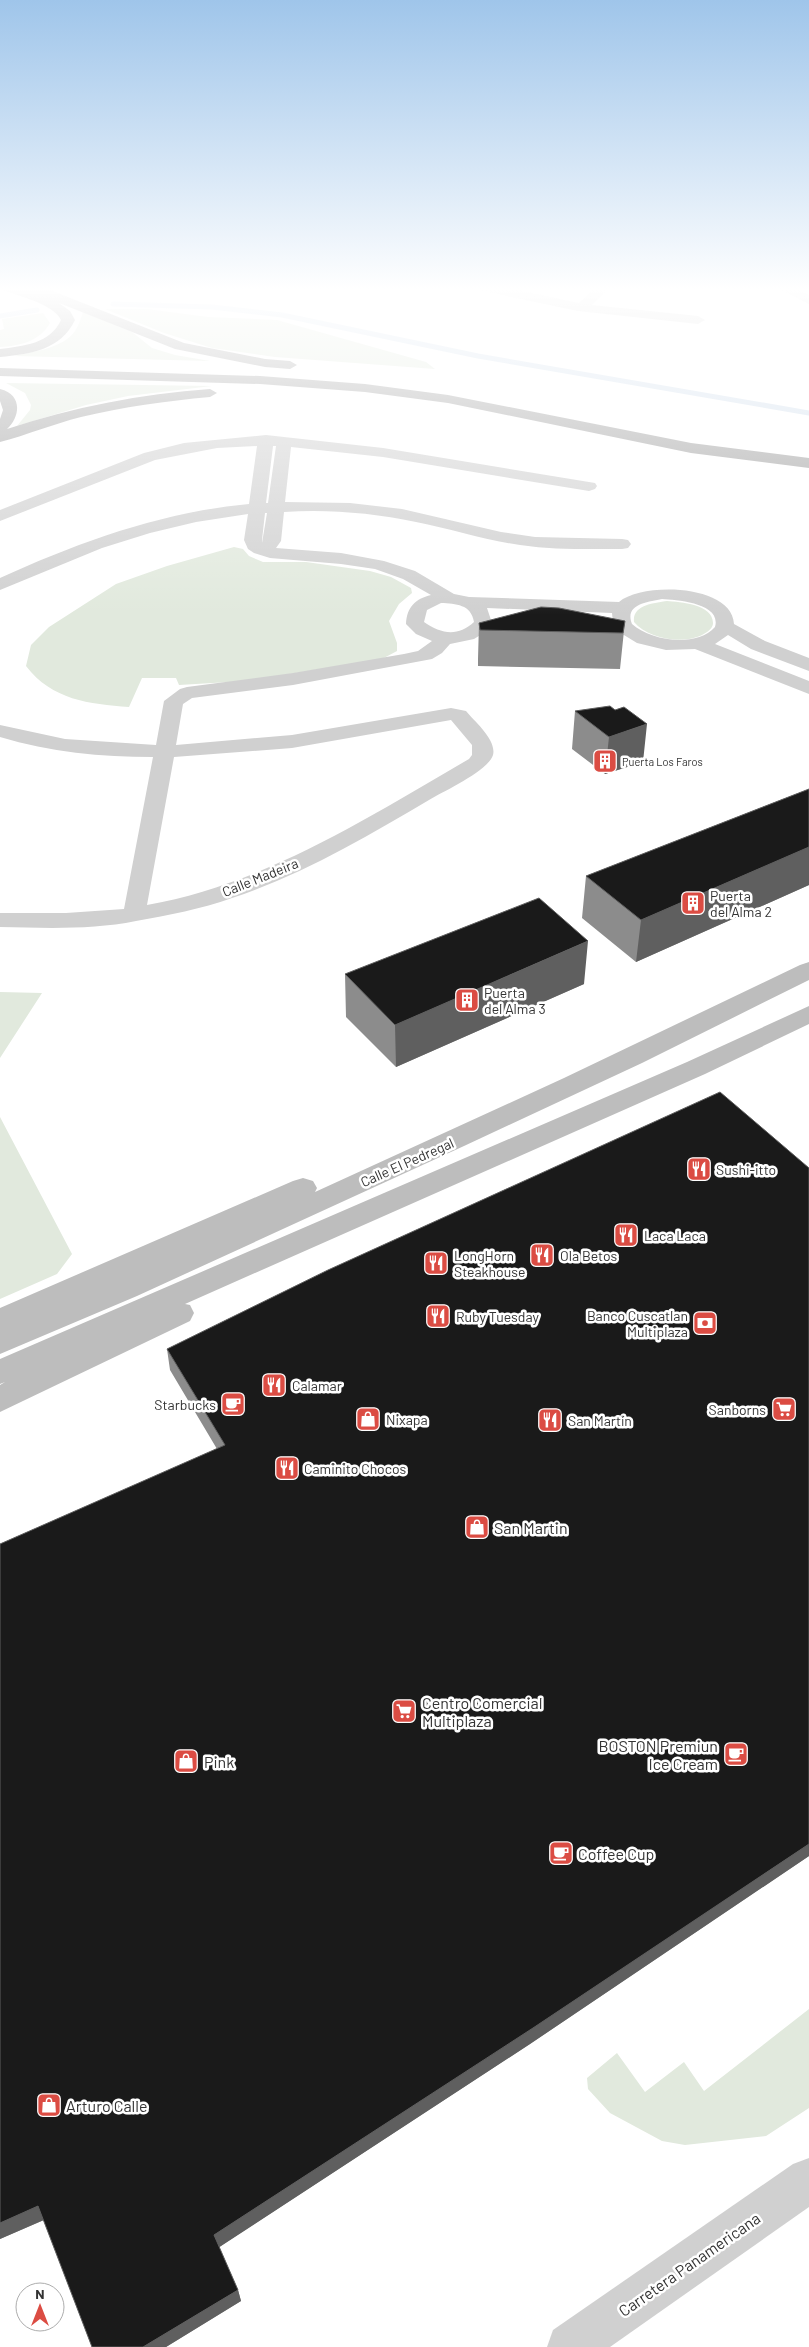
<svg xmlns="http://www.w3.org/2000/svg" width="809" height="2347" font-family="Barlow,sans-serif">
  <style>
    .green { fill: #e1e9dd }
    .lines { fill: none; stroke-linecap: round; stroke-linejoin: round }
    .stream { stroke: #d1deec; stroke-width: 5 }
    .minor { fill: #d0d0d0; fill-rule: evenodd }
    .tertiary { fill: #d0d0d0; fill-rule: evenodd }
    .secondary { fill: #bdbdbd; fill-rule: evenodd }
    .trunk { fill: #a2a2a2; fill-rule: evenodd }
    .wall { fill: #8c8c8c }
    .shaded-wall { fill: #5f5f5f }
    .building { fill: #1a1a1a; stroke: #5f5f5f }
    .labels { text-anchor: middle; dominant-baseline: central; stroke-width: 5; stroke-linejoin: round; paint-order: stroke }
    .far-poi-label { font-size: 11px; fill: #333; stroke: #fff; text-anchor: start }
    .street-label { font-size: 14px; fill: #333; stroke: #fff }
    .poi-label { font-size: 14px; fill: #333; stroke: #fff; text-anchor: start }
    .near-poi-label { font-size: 16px; fill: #333; stroke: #fff; text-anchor: start }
    .near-street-label { font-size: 16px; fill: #333; stroke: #fff }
  </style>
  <rect width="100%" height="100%" fill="#fff"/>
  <!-- green -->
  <path class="green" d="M105,309h42l61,8 69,3 149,42 9,7 -160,-12 -63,-9 -48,-15z
    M83,312l49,20 20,16 23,7 35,6 -196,-5c18,-4 50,-8 61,-25 4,-6 6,-13 8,-19z
    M43,313l7,10c-10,18 -30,23 -50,24v-17l4,-1 -2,-10z
    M6,383l206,3 -84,10 -42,9 -69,21 13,-16 1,-5 -6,-12z
    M234,547l9,2 6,7 14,6h43l64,9 21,6 20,11 1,5 -13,11 -10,17 8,22v8l-15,8 -136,22 -67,4 -3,-7h-34l-13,29c-40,-3 -77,-7 -103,-41l5,-21 18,-18 67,-43 51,-18z
    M667,601c13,1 46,3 46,22 0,4 -3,7 -6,9 -19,14 -58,8 -73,-10 -2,-17 20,-19 33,-21z
    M0,992l42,1 -42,65z
    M0,1117l72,137 -15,20 -57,25z
    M809,2009v99l-43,28 -81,9 -23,-4 -52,-28 -22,-24 -1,-11 30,-25 28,39 39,-30 20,29z"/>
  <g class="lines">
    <!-- stream -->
    <path class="stream" d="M113,304l99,3 70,8 196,41 331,57
      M0,316l37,-6"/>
    <!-- minor -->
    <path class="minor" d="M473,286h26l80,17 18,-17h14l-19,19 106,11 7,4 -7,4 -120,-13 -99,-21z
      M773,286h17l19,9v9z
      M266,435l117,13 212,35 2,3 -2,3 -6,2 -206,-34 -92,-10 -6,55 65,1 52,6 99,23 34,5 87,2 6,1 3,4 -3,4 -6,1c-34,0 -68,1 -102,-4 -35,-5 -69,-16 -104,-23 -43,-9 -88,-13 -132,-10l-3,29 -5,7 65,5 43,8 31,10 39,23 15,3 150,5c23,-20 113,-18 115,22l31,17 44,17v13l-58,-22 -23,-14 -13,9 94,37v13l-114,-45 -29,1 -29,-7 -18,-11 -6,-9 -1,-10 -125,-5 5,15 -10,11 -8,5 -24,5 -8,9 -10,6 -139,26 -101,13 -9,6 -7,41 116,-10 159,-27 15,3c8,10 31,29 27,44 -5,16 -49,36 -64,45 -63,37 -127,75 -197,98 -31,11 -63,17 -96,23 -44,9 -91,7 -136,6v-14h66l58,-4 29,-152c-52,0 -103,-5 -153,-20v-12l65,14 91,6 8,-44 16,-12 7,-2 106,-14 111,-19 14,-3 14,-10 -16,-7 -10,-10c1,-17 9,-25 25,-29l-28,-16 -28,-10 -34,-5 -71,-6 -16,-5 -6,-4 -4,-9 4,-26 -52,8 -46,11 -48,15 -102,42v-12c79,-36 162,-66 249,-74l8,-58 -40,2 -62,12 -155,61v-11l144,-57 40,-10zM273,446h3l-8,57h-2zM265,513h2l-5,30v-3zM662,599c15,1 60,4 53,28 -19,21 -64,14 -83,-3 -8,-20 16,-22 30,-25zM441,603c15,1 30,1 33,19 -16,15 -33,12 -50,0l3,-12zM451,720l21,25v10l-3,4c-102,59 -204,125 -322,146l27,-148 118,-9z"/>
    <!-- tertiary -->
    <path class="tertiary" d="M809,2158v49l-199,140h-63l6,-17 240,-166z"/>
    <!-- secondary -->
    <path class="secondary" d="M809,962v18l-167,83 -178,83 -327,150 -137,58v-46l293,-127 10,-3 10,3 4,7 -2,4 249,-114 236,-113z
      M809,1006v18l-104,50 -520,230 5,1 4,8 -4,8 -190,91v-27l5,-3 -5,2v-25l687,-297z"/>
    <!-- trunk -->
    <path class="trunk" d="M0,286l22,2 -1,-2h19l144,57 81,16 25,2 7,4 -7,4 -25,-2 -90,-18 -116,-46 11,8 5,9c-14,30 -45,34 -75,37v-8c23,-3 50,-5 61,-29 -7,-16 -45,-25 -61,-31z
      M0,368l260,8 105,8 83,11 243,48 118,15v10l-118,-15 -243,-50 -83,-11 -105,-8 -260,-8z
      M0,389c22,5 21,27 7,40 66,-22 134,-35 203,-40l7,4 -7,4c-44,4 -87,10 -129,20 -28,7 -54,18 -81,25v-23l3,-9 -3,-9z"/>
  </g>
  <!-- wall -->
  <path class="wall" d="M625,621l-5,48 -142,-3v-7l1,-36z
    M615,710l28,52 -38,12 -33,-25 3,-38z
    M809,789v96l-173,77 -54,-44 4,-42z
    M345,974l239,10 -188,83 -50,-50z
    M809,1168v688l-279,188 -311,203 19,43 3,11 -75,46h-74l-48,-127 -44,19v-695l217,-95 -47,-79 -3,-21z"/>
  <!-- shaded-wall -->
  <path class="shaded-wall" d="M647,724l-4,38 -38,12 4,-37z
    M809,847v38l-173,77 5,-42z
    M588,941l-4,43 -188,83 -1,-42z
    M809,1844v12l-279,188 -312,204 -4,-13z
    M38,2206l8,13 -46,20v-16z
    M238,2290l3,11 -75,46h-23z"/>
  <!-- building -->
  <path class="building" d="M541,607l18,1 66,13 -2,12 -143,-3 -1,-7z
    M610,706l5,4 9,-3 23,17 -38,13 -34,-26z
    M809,789v58l-168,73 -55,-44z
    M539,898l49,43 -193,84 -50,-51z
    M720,1092l89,76v676l-276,184 -319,207 24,55 -95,57h-51l-54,-141 -38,17v-679l225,-99 -58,-96 161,-79z"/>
  <!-- sky -->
  <linearGradient id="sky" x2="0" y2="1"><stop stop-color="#9fc5ea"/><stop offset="0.47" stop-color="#fff"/><stop offset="1" stop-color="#fff" stop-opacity="0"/></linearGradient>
  <rect width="809" height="615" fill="url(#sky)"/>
  <!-- icons -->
  <defs>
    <g id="building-square" transform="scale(1.25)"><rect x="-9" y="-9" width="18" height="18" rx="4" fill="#db4c43" stroke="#fff"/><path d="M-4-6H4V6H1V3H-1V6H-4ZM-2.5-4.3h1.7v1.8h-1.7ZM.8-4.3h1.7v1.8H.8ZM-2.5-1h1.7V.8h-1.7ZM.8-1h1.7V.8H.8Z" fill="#fff"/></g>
    <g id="restaurant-square" transform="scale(1.25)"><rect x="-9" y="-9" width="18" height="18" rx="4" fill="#db4c43" stroke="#fff"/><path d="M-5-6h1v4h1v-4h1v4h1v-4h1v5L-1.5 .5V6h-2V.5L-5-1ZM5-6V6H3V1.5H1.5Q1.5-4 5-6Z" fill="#fff"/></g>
    <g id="bank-square" transform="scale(1.25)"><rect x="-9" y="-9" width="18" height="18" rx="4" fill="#db4c43" stroke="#fff"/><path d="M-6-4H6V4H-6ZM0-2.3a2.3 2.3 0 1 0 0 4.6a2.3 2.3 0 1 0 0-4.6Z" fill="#fff"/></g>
    <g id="cafe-square" transform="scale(1.25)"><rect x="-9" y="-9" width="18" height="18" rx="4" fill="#db4c43" stroke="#fff"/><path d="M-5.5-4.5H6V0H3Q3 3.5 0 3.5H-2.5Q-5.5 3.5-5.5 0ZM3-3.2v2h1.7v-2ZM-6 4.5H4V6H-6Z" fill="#fff"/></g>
    <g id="supermarket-square" transform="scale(1.25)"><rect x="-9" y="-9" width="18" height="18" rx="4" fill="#db4c43" stroke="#fff"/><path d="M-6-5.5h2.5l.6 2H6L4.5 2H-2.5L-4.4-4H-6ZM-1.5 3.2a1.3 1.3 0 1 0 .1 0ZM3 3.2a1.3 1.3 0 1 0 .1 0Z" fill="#fff"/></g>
    <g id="shop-square" transform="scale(1.25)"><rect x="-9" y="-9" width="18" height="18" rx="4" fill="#db4c43" stroke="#fff"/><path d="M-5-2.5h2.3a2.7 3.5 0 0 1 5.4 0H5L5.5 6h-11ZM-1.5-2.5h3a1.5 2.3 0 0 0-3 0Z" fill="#fff"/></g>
  </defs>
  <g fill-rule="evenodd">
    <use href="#building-square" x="605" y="761"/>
    <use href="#building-square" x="693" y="903"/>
    <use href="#building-square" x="467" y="1000"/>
    <use href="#restaurant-square" x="699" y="1169"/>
    <use href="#restaurant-square" x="626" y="1235"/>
    <use href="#restaurant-square" x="542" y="1255"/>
    <use href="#restaurant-square" x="436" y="1263"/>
    <use href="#restaurant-square" x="438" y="1316"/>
    <use href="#bank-square" x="705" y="1323"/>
    <use href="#restaurant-square" x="274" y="1385"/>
    <use href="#cafe-square" x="233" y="1404"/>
    <use href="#supermarket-square" x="784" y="1409"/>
    <use href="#shop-square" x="368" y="1419"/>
    <use href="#restaurant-square" x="550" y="1420"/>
    <use href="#restaurant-square" x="287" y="1468"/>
    <use href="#shop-square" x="477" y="1527"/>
    <use href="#supermarket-square" x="404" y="1711"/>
    <use href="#cafe-square" x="736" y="1754"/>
    <use href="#shop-square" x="186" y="1761"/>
    <use href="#cafe-square" x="561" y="1853"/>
    <use href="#shop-square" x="49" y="2105"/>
  </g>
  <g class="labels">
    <!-- far-poi labels -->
    <g class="far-poi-label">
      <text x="622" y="761">Puerta Los Faros</text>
    </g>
    <!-- street labels -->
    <g class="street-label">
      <text transform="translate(260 877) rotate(-22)">Calle Madeira</text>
      <text transform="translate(407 1162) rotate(-24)">Calle El Pedregal</text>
    </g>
    <!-- poi labels -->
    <g class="poi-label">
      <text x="710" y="895">Puerta<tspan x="710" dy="16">del Alma 2</tspan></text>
      <text x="484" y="992">Puerta<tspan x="484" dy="16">del Alma 3</tspan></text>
      <text x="716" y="1169">Sushi-itto</text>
      <text x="644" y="1235">Laca Laca</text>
      <text x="454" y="1255">LongHorn<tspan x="454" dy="16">Steakhouse</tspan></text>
      <text x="560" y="1255">Ola Betos</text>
      <text x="688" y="1315" text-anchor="end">Banco Cuscatlan<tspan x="688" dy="16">Multiplaza</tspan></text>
      <text x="456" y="1316">Ruby Tuesday</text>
      <text x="292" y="1385">Calamar</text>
      <text x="216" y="1404" text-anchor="end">Starbucks</text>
      <text x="766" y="1409" text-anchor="end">Sanborns</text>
      <text x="386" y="1419">Nixapa</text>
      <text x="568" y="1420">San Martín</text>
      <text x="304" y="1468">Caminito Chocos</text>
    </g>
    <!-- near-poi labels -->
    <g class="near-poi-label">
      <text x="494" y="1527">San Martin</text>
      <text x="422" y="1702">Centro Comercial<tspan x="422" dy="18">Multiplaza</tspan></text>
      <text x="718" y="1745" text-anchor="end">BOSTON Premiun<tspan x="718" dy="18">Ice Cream</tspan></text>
      <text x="204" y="1761">Pink</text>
      <text x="578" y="1853">Coffee Cup</text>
      <text x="66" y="2105">Arturo Calle</text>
    </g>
    <!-- near-street labels -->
    <g class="near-street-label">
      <text transform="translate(689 2264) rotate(-35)">Carretera Panamericana</text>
    </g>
  </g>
  <!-- north arrow -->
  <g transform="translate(40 2307)"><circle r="24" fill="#ffffff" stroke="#adadad"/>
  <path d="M0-4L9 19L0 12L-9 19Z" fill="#db4c43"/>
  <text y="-8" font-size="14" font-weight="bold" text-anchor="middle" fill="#333333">N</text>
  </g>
</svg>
